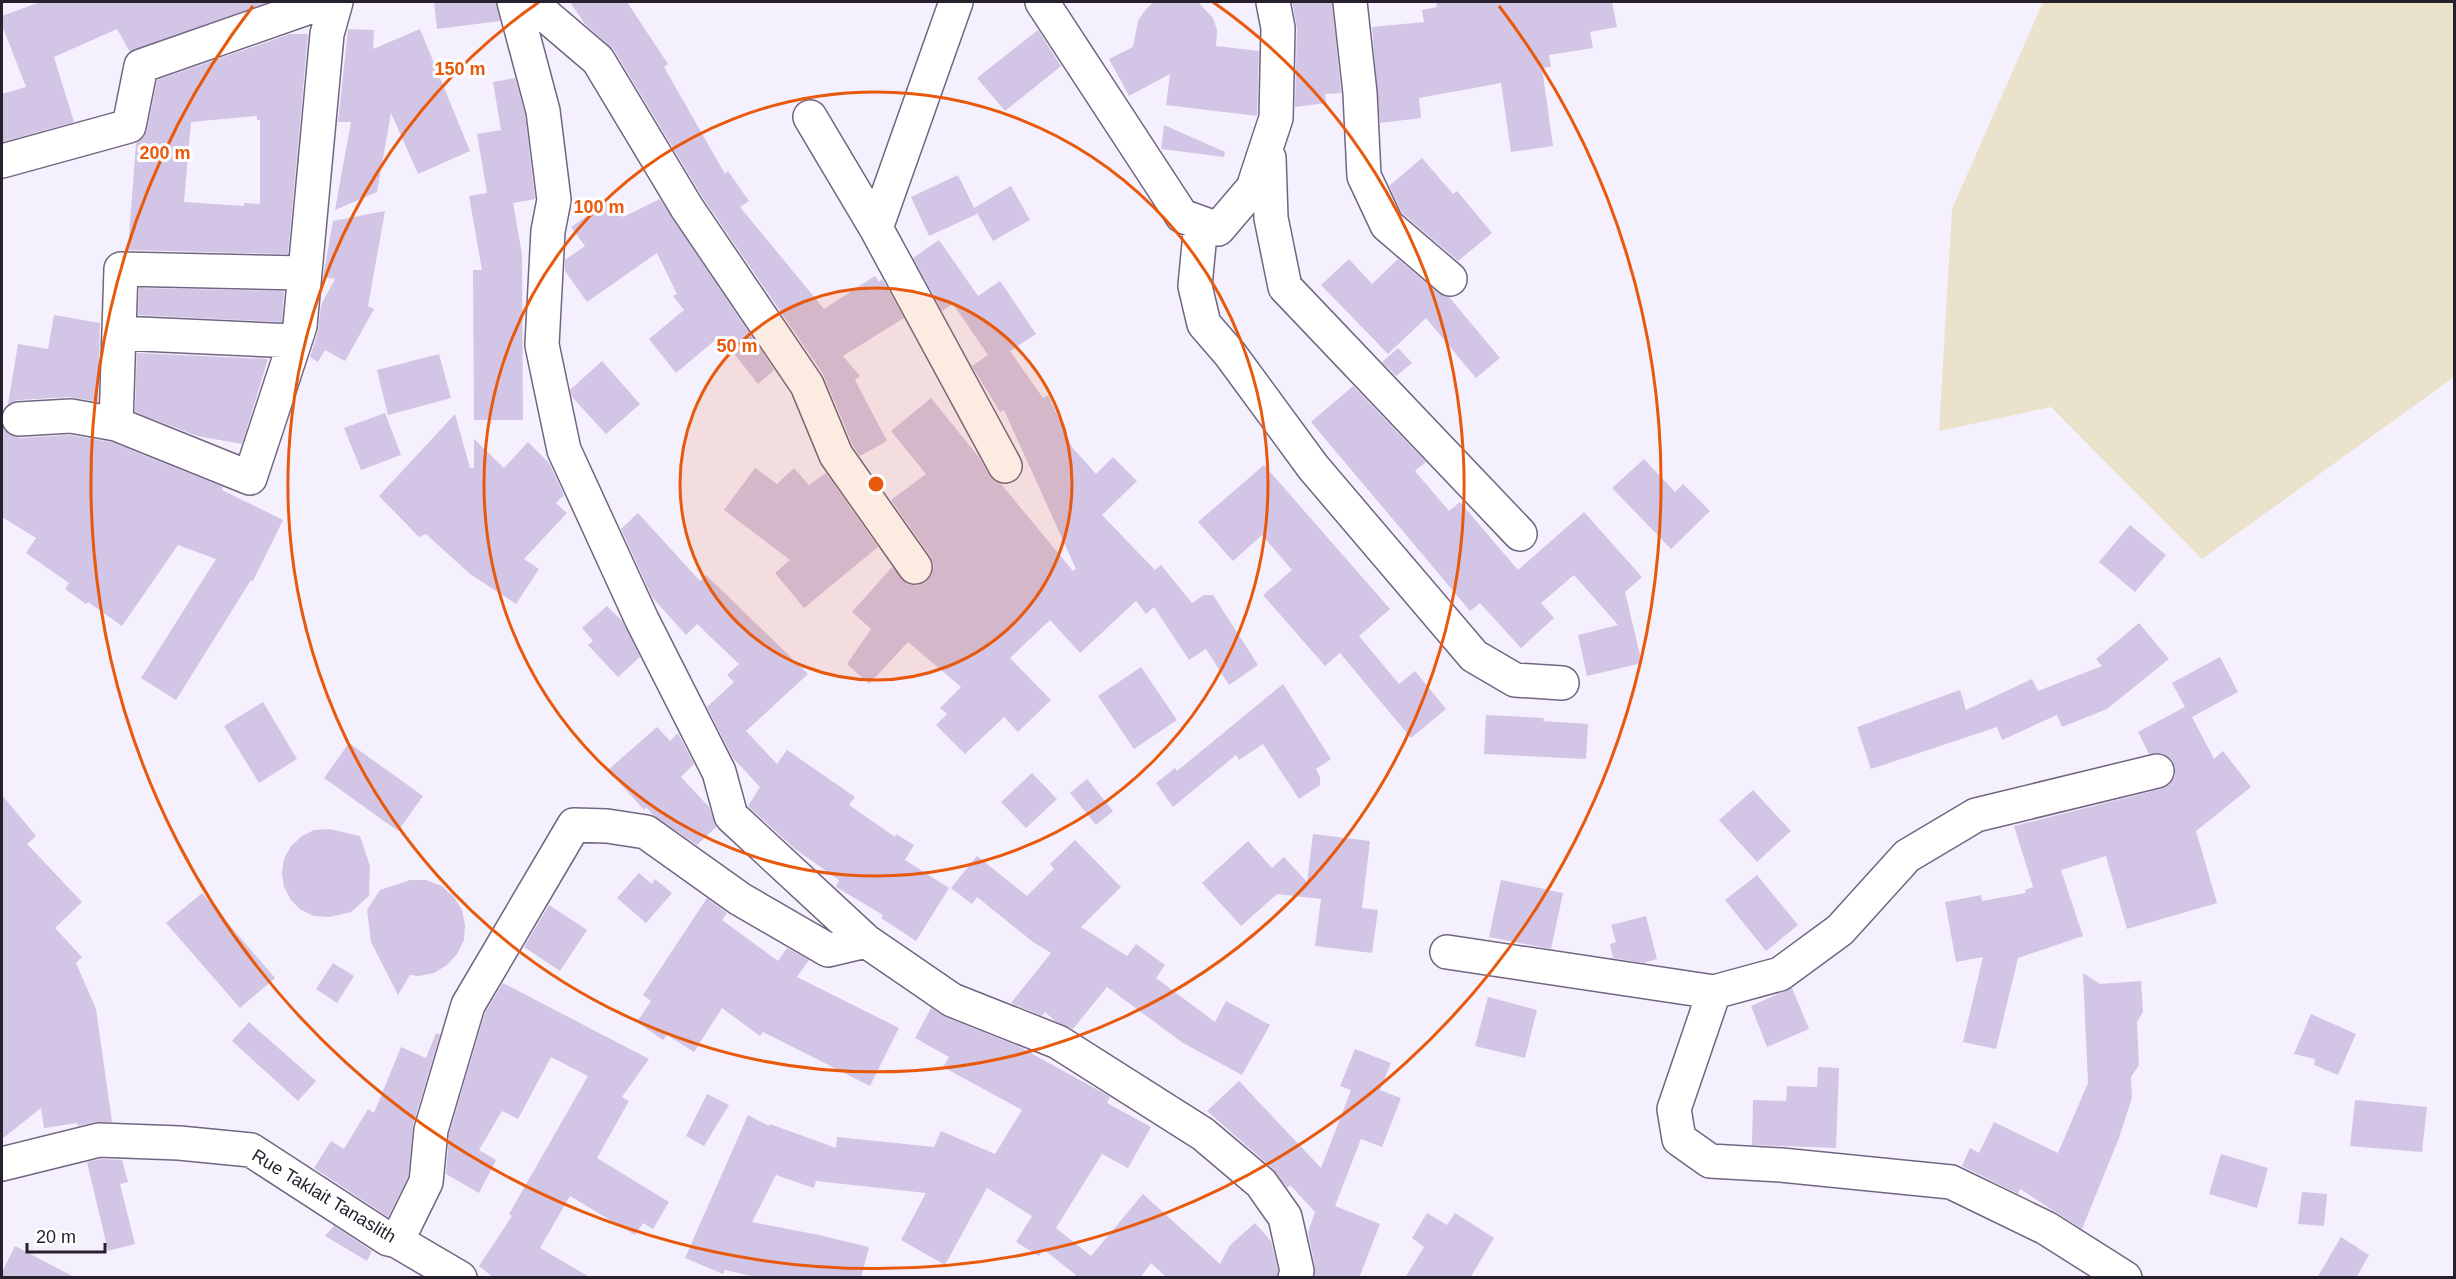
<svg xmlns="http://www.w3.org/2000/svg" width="2456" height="1279" font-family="Helvetica,sans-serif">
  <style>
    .green { fill: #ebe2cc }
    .building { fill: #d2c5e5; fill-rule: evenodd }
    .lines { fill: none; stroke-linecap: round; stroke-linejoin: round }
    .minor-casing { stroke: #716582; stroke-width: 36 }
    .minor { stroke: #fff; stroke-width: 33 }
    .ring { fill: none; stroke: #e8590c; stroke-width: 3 }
    .labels { text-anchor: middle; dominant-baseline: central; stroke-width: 6; stroke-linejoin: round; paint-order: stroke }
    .street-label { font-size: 18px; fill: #26212d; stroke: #fff }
    .centre { fill: #e8590c; stroke: #fff; stroke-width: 3 }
    .ring-label { font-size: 18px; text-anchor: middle; font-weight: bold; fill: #e8590c; stroke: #fff; stroke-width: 6; stroke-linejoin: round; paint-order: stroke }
  </style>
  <rect width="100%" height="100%" fill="#f5f0fd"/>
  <!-- green -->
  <path class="green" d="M2043,2h411v375l-252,182 -151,-152 -112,24 13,-222z"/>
  <!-- building -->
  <path class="building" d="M40,2h229l-139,50 -13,-23 -63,28 20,65 -72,20v-48l24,-7 -24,-62v-9z
    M434,2h62l4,19 -63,8z
    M570,2h57l41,62 -4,3 61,107 3,-3 21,30 -9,6 84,102 51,-33 4,6 3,-3 22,39 -61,38 17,20 -5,4 32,61 -27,15 -7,-10 -30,-72 -120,-176 -89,-148 -29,-26z
    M1154,2h44l15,16 4,12 -1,16 43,5 -2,65 -91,-11 4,-31 -41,22 -20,-37 24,-12 5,-26 8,-12z
    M1292,2h40l9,91 -16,1 1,9 -31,4 2,-79z
    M1436,2h176l5,25 -27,5 3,16 -44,7 2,12 -9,1 11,78 -42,6 -10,-69 -82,15 2,20 -41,5 -8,-96 52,-5 -2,-12 15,-3z
    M348,29l26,1 -1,19 47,-20 50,122 -52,23 -27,-61 -14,79 -42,18 16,-88h-13z
    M1038,30l23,36 -56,45 -28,-33z
    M290,34h18l-20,220 -160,-4 8,-107 7,-5 4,-8 10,-50zM257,116v4h3v84l-16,-1v3l-60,-4 7,-80z
    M515,78l10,37 10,84 -22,4 9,51 1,166h-49l-1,-150h9l-13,-74 18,-3 -10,-59 24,-4 -8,-48z
    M1164,125l61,27 -1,5 -63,-8z
    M1422,158l31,36 4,-3 35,42 -34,28 -56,-48 -13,-27z
    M958,175l19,39 -48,22 -18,-39z
    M1011,186l19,34 -37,21 -19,-33z
    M660,199l114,171 -16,14 -38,-48 -44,37 -27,-34 35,-29 -11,-14 4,-2 -20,-41 -70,49 -22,-31v-11l20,-14 -14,-19 39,-27 13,17z
    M385,211l-17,95 6,3 -29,52 -20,-11 -7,12 -8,-5 8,-25 3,-27 14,-26 -12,-2 10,-56z
    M939,240l39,56 22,-15 36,53 -26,17 33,47 5,-3 24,52 24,27 17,-17 24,24 -35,34 53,55 6,-5 31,38 12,-8h9l45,70 -29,20 -23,-36 -17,11 -35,-53 -8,7 -10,-13 -56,52 -30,-33 -40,38 41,42 -33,32 -14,-15 -39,37 -29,-29 11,-11 -7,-6 21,-21 -53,-45 -39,42 -22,-20 24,-35 -19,-17 40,-45 16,17 8,2 9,-3 7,-9 2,-8 -3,-9 -40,-57 35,-26 -35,-43 40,-33 47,58 11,19 6,7 6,2 72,87 3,-2 -72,-159 -4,2 -28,-46 16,-11 -35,-51 -11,7 -29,-53z
    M1349,259l23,25 26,-25 40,34 11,4 51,61 -24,20 -50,-60 -38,36 -67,-69z
    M139,288l145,3 -2,31 -144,-7z
    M54,315l46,8 -2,79 -28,-5 -52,3 -10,4 10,-60 30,5z
    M1398,348l14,15 -16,13 -14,-14z
    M137,353l131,6 -26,85 -45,-8 -62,-24z
    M439,354l12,44 -63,17 -11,-45z
    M602,361l38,43 -34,30 -34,-37 -2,-7z
    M1353,386l73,76 -11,9 34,40 11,-9 58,68 66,-58 58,65 -17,15 17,71 -55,13 -9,-41 40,-10 -44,-50 -33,28 13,15 -33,30 -41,-45 -10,8 -159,-189z
    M385,413l16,42 -40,15 -17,-42z
    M455,414l15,54h4v-29l30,29 24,-26 21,21 15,32 -8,8 11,10 -43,46 15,10 -23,35 -46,-30 -44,-40 -7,3 -40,-41z
    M2,425l8,10 10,3 50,-3 41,7 112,45 -1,3 61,30 -30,61 -2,-1 -75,120 -35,-22 75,-119 -38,-14 -56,81 -34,-24 -2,2 -21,-15 4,-6 -43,-30 10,-15 -34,-21z
    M1644,459l31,33 8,-8 27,27 -39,38 -59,-61z
    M1264,465l126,144 -31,27 40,48 16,-13 31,38 -35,29 -71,-85 -15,13 -62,-71 29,-25 -30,-35 -29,26 -35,-39z
    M755,468l22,16 17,-16 15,17 17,-12 52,74 -74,61 -29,-35 15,-13 -66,-50z
    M638,513l62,68 6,-6 102,99 -62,57 31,33 10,-14 68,47 -6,8 46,32 1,-3 18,11 -9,15 44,28 -33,53 -35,-23 2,-3 -47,-28 3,-7 -44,-31 -47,-43 12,-19 -27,-29 -26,-51 27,-25 -7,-7 12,-11 -42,-40 -11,11 -34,-38 -31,-68z
    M2130,525l36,30 -31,37 -36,-30z
    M607,606l16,16 17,35 -22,20 -30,-32 5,-4 -11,-13z
    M2139,623l30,36 -62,50 -45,18 -5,-12 -55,25 -5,-13 -126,42 -14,-42 103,-37 6,20 66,-31 6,12 64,-25 -6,-7z
    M2220,657l18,35 -46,25 22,42 9,-8 28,36 -55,44 21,72 -90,26 -21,-73 -45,14 22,66 -65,22 -22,91 -33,-7 20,-85 -27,5 -11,-60 36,-7 1,6 44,-8 -1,-3 8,-3 -19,-61 147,-37 8,-4 6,-9v-9l-4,-8 -9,-6 -13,1 -11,-22 47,-25 -13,-24z
    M1141,667l36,53 -43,29 -36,-53z
    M1283,684l48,75 -15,10 4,8v8l-21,14 -36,-55 -24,16 -3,-5 -63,52 -17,-24 19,-15 2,3z
    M263,702l34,57 -38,24 -35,-57z
    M1486,715l58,3 -1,3 45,3 -2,35 -102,-5z
    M657,727l13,14 8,-8 16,31 -13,13 28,30 7,20 -19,18 -43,-29 -8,-9 -2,3 -36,-40z
    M349,743l74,53 -25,35 -74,-53z
    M1032,773l25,26 -31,29 -25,-26z
    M1087,779l26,32 -17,14 -26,-32z
    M1753,790l38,41 -34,31 -38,-42z
    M2,795l34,41 -9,8 55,58 -27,26 27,29 -6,6 20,46 16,113h-17l-17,4 -1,-3 -33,5 -3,-20 -39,31z
    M329,829l31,7 10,30 -1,30 -18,16 -22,5 -15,-1 -13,-6 -10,-10 -7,-13 -2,-14 2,-14 7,-13 11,-10 12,-6z
    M1313,834l57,7 -8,67 16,2 -6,43 -57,-7 6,-47 -44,-5 -36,32 -39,-43 46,-42 24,27 12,-11 23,25z
    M1075,840l46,47 -40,40 46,29 9,-12 29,21 -9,13 59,44 11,-21 44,24 -28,50 -59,-32 -76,-56 -34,42 -18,-8 -10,-9 -3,4 -31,-13 40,-50 -18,-11 -56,-45 -5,7 -21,-16 26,-32 50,40 27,-27 -4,-5z
    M639,873l13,11 3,-5 17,14 -26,30 -29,-25z
    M1757,875l41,50 -32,26 -41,-51z
    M410,880h16l16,6 12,11 8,13 3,15 -1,15 -7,14 -10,11 -13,8 -15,3 -9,-1 -12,20 -27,-53 -4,-32 13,-20z
    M1501,880l62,13 -12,56 -62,-12z
    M202,893l73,85 -35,30 -74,-85z
    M707,898l20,15 -5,7 56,41 9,-13 22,12 -12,17 102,51 -29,58 -107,-54 -3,4 -38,-28 -28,44 -27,-17 -4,5 -26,-18 14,-21 -8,-6z
    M549,905l38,25 -27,41 -36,-24z
    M1646,916l11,43 -13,4 -31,-5 -3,-14 6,-2 -5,-17z
    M333,963l21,13 -17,27 -21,-14z
    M2083,973l17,11 41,-3 2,31 -6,10 2,43 -8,12 1,21 -13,40 -37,91 -62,-40 -2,5 -56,-28 8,-18 9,5 15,-31 64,31 30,-70z
    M503,983l146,76 -27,38 7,4 -32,57 72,44 -16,27 -10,-6 -8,12 -65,-39 -30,52 51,30h-97l-15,-12 33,-50 -3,-2 79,-138 -37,-19 -33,62 -16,-8 -23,39 17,10 -17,33 -33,-19 3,-40 36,-121z
    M1792,988l17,41 -42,18 -16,-41z
    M1488,997l49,13 -12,48 -50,-12z
    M931,1008l14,9 73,29 89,49 3,2 -3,6 44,24 -23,41 -26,-14 -46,74 35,28 52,-62 77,70 10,-19 25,-22 16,18 7,29 -1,8h-110l-16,-15 -11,15h-66l2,-3 -33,-26 -4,7 -23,-14 16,-26 -45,-28 -42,77 -44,-25 25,-47 -110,-12 -2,7 -38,-13 -24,47 67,13 50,12 -8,31h-101l-35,-8 -2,4 -38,-16 63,-143 21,11 1,-2 66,24 1,-11 97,10 7,-16 54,23 27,-44 -79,-43 6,-10 -34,-19z
    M2311,1014l45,20 -18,41 -24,-10 1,-6 -21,-5z
    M249,1022l67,59 -18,20 -66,-60z
    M436,1033l4,2 -27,90 -5,52 -20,40 -74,-49 17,-27 13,8 24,-40 6,4 27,-66 25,11z
    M1355,1049l36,14 -11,27 21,8 -19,49 -21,-8 -26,67 45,18 -21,54h-44v-11l-7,-35 7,-20 -25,-27 -3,3 -14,-19 -66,-58 32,-30 82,87 30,-78 -11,-4z
    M1818,1067l21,1 -3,80 -84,-3 1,-45 33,1 1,-15 30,1z
    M707,1094l22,11 -25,41 -18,-10z
    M2355,1100l72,7 -5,45 -72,-6z
    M2221,1154l47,14 -11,40 -48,-14z
    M101,1159l21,1 6,22 -8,2 15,60 -27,7 -21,-89z
    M2302,1192l25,2 -3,32 -26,-2z
    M1427,1213l20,12 8,-12 39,25 -24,40h-65l19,-31 -12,-9z
    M334,1226l38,25 -5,10 -42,-25z
    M2341,1237l28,18 -13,23h-39z
    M15,1246l61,32h-74v-6z"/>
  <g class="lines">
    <!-- minor casing -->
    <g class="minor-casing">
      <path id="minor" d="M514,2l29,109 11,89 -6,31 -6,114 22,105 78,170 77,152 12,44 135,125 86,59 106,42 145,92 58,49 24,34 12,54 -2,7
        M530,2l68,58 89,148 120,177 29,70 79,112
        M956,2l-80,226 129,238
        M1042,2l140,214 36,13 35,-41 23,-70 2,-90 -5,-26
        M1350,2l10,91 4,83 23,49 63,54
        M810,117l66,111
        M1269,158l2,60 14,69 235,247
        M2,161l127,-35 12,-60 183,-64
        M1201,223l-6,63 9,38 26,30 83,113 161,189 41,24 47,3
        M304,273l-183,-4 -5,155 134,54 50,-152 27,-292 9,-32
        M119,333l175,8
        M19,419l52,-3 45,8
        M1447,952l267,40
        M2,1164l97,-24 80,3 72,7 137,89 9,2 63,37
        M397,1241l29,-59 5,-52 37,-125 106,-180 33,1 39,6 94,67 88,51 38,-9
        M2125,1278l-79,-50 -95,-46 -170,-17 -71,-4 -31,-22 -5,-30 40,-117 66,-18 60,-44 67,-74 69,-41 181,-44"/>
    </g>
    <!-- minor -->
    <use href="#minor" class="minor"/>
  </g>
  <!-- distance rings -->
  <circle cx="876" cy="484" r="196" fill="#e8590c" fill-opacity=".12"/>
  <g class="ring">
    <circle cx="876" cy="484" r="196"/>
    <circle cx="876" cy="484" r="392"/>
    <path d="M1213 2A588 588 0 1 1 539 2"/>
    <path d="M1499 6A785 785 0 1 1 253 6"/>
  </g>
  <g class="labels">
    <!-- street labels -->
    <g class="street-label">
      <text transform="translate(324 1196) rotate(31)">Rue Taklait Tanaslith</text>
    </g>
  </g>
  <circle cx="876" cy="484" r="9" class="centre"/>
  <g class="ring-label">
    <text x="460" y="75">150 m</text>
    <text x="165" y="159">200 m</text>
    <text x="599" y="213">100 m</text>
    <text x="737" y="352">50 m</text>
  </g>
  <!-- border -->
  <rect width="2456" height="1279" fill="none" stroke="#26212d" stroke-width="6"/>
  <!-- scale -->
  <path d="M27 1243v9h78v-9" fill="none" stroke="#26212d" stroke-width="3"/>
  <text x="36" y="1243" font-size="18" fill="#26212d" stroke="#ffffff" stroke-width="4.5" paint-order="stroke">20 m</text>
</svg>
